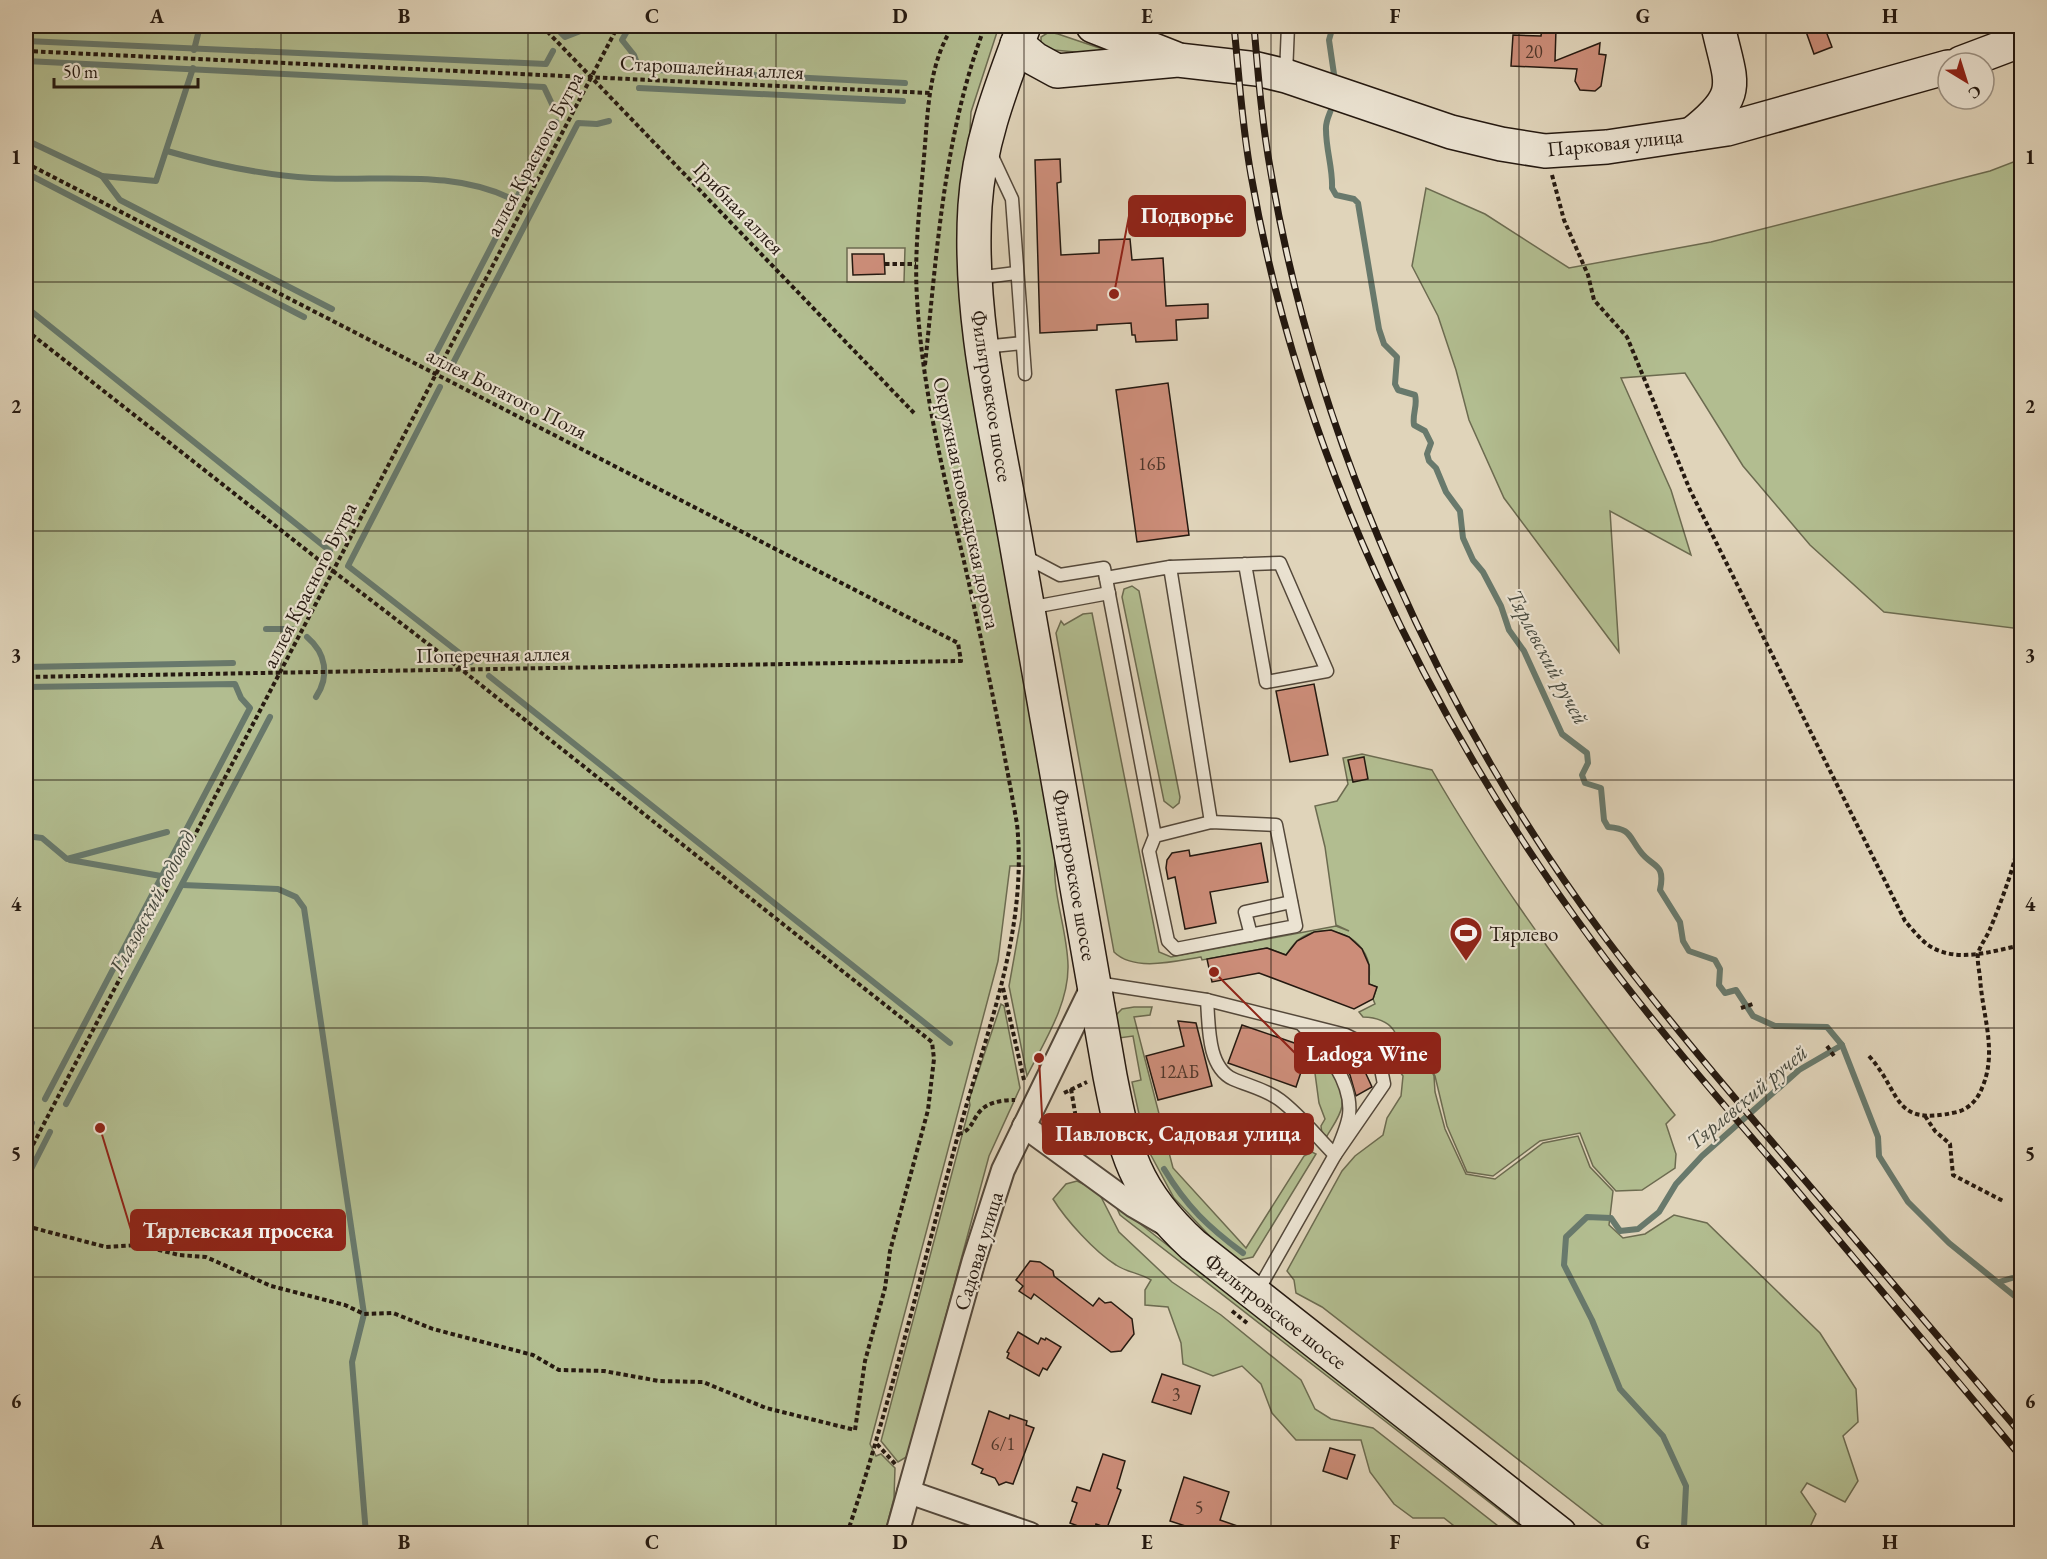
<svg xmlns="http://www.w3.org/2000/svg" width="2047" height="1559" viewBox="0 0 2047 1559" font-family="'EB Garamond',serif">
	<style>
		.green { fill: #b2bd90; stroke: #6c6b50; stroke-width: 1.5; fill-rule: evenodd }
		.lines { fill: none; stroke-linecap: round; stroke-linejoin: round }
		.stream { stroke: #68796c; stroke-width: 6 }
		.building { fill: #cc8d79; stroke: #251910; stroke-width: 1.5 }
		.lane-casing { stroke: #54483a; stroke-width: 15 }
		.street-casing { stroke: #54483a; stroke-width: 26 }
		.secondary-casing { stroke: #251910; stroke-width: 36 }
		.path { stroke: #251910; stroke-width: 4; stroke-dasharray: 4.5 3; stroke-linecap: butt }
		.lane { stroke: #ebe3d2; stroke-width: 12 }
		.street { stroke: #ebe3d2; stroke-width: 22 }
		.secondary { stroke: #ebe3d2; stroke-width: 33 }
		.rail-casing { stroke: #251910; stroke-width: 7 }
		.rail { stroke: #ebe3d2; stroke-width: 4.5; stroke-dasharray: 14; stroke-linecap: butt }
		.grid { fill: none; stroke: #251910; stroke-width: 1.5; stroke-opacity: 0.55 }
		.labels { text-anchor: middle; dominant-baseline: central; stroke-width: 4.5; stroke-linejoin: round; paint-order: stroke }
		.number-label { font-size: 18px; fill: #4f362a }
		.street-label { font-size: 21px; fill: #251910; stroke: #ebe3d2 }
		.poi-label { font-size: 21px; fill: #251910; stroke: #ebe3d2; text-anchor: start }
		.water-label { font-size: 22px; font-style: italic; fill: #47493e; stroke: #ebe3d2 }
		.leader { fill: none; stroke: #8f2418; stroke-width: 2 }
		.callout-dot { fill: #8f2418; stroke: #ebe3d2; stroke-width: 2 }
		.callout { fill: #8f2418; stroke: #8f2418; stroke-width: 2 }
		.callout-label { font-size: 22px; text-anchor: middle; font-weight: bold; fill: #fff }
		.neatline { fill: none; stroke: #251910; stroke-width: 2 }
		.grid-label { font-size: 20px; text-anchor: middle; font-weight: bold; fill: #251910 }
	</style>
	<rect width="100%" height="100%" fill="#e0d4ba"/>
	<filter id="stains"><feTurbulence type="fractalNoise" baseFrequency=".00333" numOctaves="4"/><feColorMatrix values="0 0 0 0 .2 0 0 0 0 .09 0 0 0 0 .02 0 0 0 .5 -.17"/></filter>
	<radialGradient id="worn" r=".72"><stop offset=".6" stop-color="#630" stop-opacity="0"/><stop offset="1" stop-color="#630" stop-opacity=".3"/></radialGradient>
	<g class="green">
		<path d="M 26,26 L 999,26 L 971,112 L 969,147 L 1057,846 C 1048,885 1067,925 1068,965 C 1069,1004 1044,1042 1027,1076 L 1009,986 L 1021,919 L 1024,866 L 1010,866 L 998,961 L 870,1444 L 876,1456 L 881,1454 L 895,1468 L 894,1498 L 885,1533 L 26,1533 ZM 847,248 L 905,248 L 904,282 L 847,282 Z"/>
		<path d="M 1049,32 L 1058,34 L 1126,57 L 1044,49 L 1041,44 L 1041,37 Z"/>
		<path d="M 2021,159 L 2021,629 L 1884,612 L 1810,545 L 1743,466 L 1685,373 L 1621,378 L 1671,490 L 1691,555 L 1610,511 L 1619,652 L 1504,498 L 1469,420 L 1456,370 L 1438,316 L 1412,266 L 1426,188 L 1485,214 L 1569,268 L 1711,242 L 1990,171 Z"/>
		<path d="M 1132,586 L 1139,591 L 1180,797 L 1179,803 L 1173,808 L 1164,801 L 1122,597 L 1124,589 Z"/>
		<path d="M 1092,613 L 1159,952 L 1171,957 L 1336,926 L 1349,931 L 1336,925 L 1325,847 L 1315,806 L 1337,801 L 1348,784 L 1343,758 L 1362,754 L 1432,770 C 1503,893 1588,1004 1675,1115 L 1666,1124 L 1676,1154 L 1675,1168 L 1642,1190 L 1616,1191 L 1593,1166 L 1580,1133 L 1540,1141 L 1493,1176 L 1467,1172 L 1447,1126 L 1435,1076 L 1426,1059 L 1434,1076 L 1435,1092 L 1445,1129 L 1466,1174 L 1495,1179 L 1543,1143 L 1578,1136 L 1590,1167 L 1613,1191 L 1609,1225 L 1623,1238 L 1645,1234 L 1674,1215 L 1707,1223 L 1820,1333 L 1856,1389 L 1858,1422 L 1843,1436 L 1858,1481 L 1845,1502 L 1807,1483 L 1801,1492 L 1816,1514 L 1810,1527 L 1793,1526 L 1793,1533 L 1613,1533 L 1322,1307 L 1296,1293 L 1294,1280 L 1287,1271 L 1342,1171 L 1355,1156 L 1383,1135 L 1387,1118 L 1401,1096 L 1403,1076 L 1392,1061 C 1406,1035 1391,1018 1363,1017 L 1359,1012 L 1375,1004 L 1373,999 L 1377,987 L 1369,984 C 1369,978 1370,971 1369,965 C 1363,933 1322,921 1298,940 C 1293,944 1290,950 1286,955 L 1267,948 L 1202,960 L 1201,957 C 1176,961 1134,972 1114,952 L 1056,633 L 1061,621 L 1064,625 L 1083,614 Z"/>
		<path d="M 1001,1004 L 1004,1006 L 1020,1088 L 989,1156 L 908,1456 L 898,1462 L 881,1441 L 970,1105 L 969,1100 Z"/>
		<path d="M 1134,1007 L 1152,1007 L 1150,1015 L 1134,1017 L 1173,1168 L 1246,1248 L 1304,1156 L 1312,1152 L 1316,1154 L 1253,1257 L 1239,1260 L 1219,1246 L 1174,1198 L 1146,1146 L 1132,1082 L 1141,1080 L 1133,1036 L 1119,1038 L 1116,1015 L 1122,1009 Z"/>
		<path d="M 1314,1051 C 1327,1062 1344,1087 1342,1106 C 1340,1117 1332,1127 1327,1136 L 1322,1134 L 1321,1126 L 1325,1119 L 1319,1103 L 1314,1066 L 1310,1063 Z"/>
		<path d="M 1077,1181 L 1098,1191 L 1119,1232 L 1172,1282 L 1221,1315 L 1301,1380 L 1315,1409 L 1331,1419 L 1373,1428 L 1507,1533 L 1463,1533 L 1444,1518 L 1413,1518 L 1394,1504 L 1370,1472 L 1361,1440 L 1296,1440 L 1272,1413 L 1261,1384 L 1242,1366 L 1213,1376 L 1183,1364 L 1181,1343 L 1168,1307 L 1145,1305 L 1145,1290 L 1151,1280 C 1140,1273 1126,1272 1116,1265 C 1095,1252 1066,1220 1053,1199 L 1066,1184 Z"/>
		<path d="M 1115,1204 L 1534,1533 L 1529,1533 L 1120,1215 Z"/>
	</g>
	<g class="lines">
		<g class="stream">
			<path d="M 554,26 L 565,37 L 583,30 L 606,31 L 608,26"/>
			<path d="M 630,26 L 622,40 L 634,55 L 639,69 L 905,83"/>
			<path d="M 1333,26 L 1329,40 L 1335,81"/>
			<path d="M 26,41 L 546,64 L 553,51"/>
			<path d="M 194,50 L 200,26"/>
			<path d="M 26,61 L 544,87 L 552,104 L 562,114"/>
			<path d="M 639,88 L 903,101"/>
			<path d="M 1333,103 C 1331,113 1325,120 1326,130 C 1326,150 1333,169 1332,188 L 1336,195 L 1354,199 L 1358,203 L 1379,329 L 1384,344 L 1397,357 L 1395,384 L 1398,390 L 1415,395 C 1418,405 1412,414 1414,425 L 1425,431 L 1431,443 L 1427,454 L 1429,461 L 1436,468 L 1446,492 L 1460,511 L 1463,538 L 1473,560 L 1483,572 L 1501,606 L 1509,630 L 1524,651 L 1562,734 L 1587,753 L 1588,763 L 1582,775 L 1585,783 L 1601,788 L 1604,820 L 1608,827 C 1631,829 1628,835 1640,851 C 1652,868 1666,862 1660,890 L 1680,922 L 1683,941 L 1689,951 L 1715,960 L 1720,969 L 1719,985 L 1725,993 L 1736,990 L 1753,1016 L 1775,1026 L 1827,1027 L 1842,1045 L 1878,1137 L 1879,1156 L 1908,1202 L 1949,1243 L 2022,1302"/>
			<path d="M 26,140 L 102,176 L 120,200 L 332,309"/>
			<path d="M 167,151 C 215,165 262,175 312,178 C 380,182 453,168 516,201"/>
			<path d="M 26,173 L 304,317"/>
			<path d="M 102,176 L 156,181 L 193,68"/>
			<path d="M 26,307 L 330,551"/>
			<path d="M 435,355 L 556,122"/>
			<path d="M 449,371 L 578,123 L 597,124 L 609,121"/>
			<path d="M 440,387 L 348,566 L 471,662"/>
			<path d="M 266,629 L 292,629"/>
			<path d="M 307,637 C 326,653 330,676 316,697"/>
			<path d="M 26,667 L 233,663"/>
			<path d="M 489,676 L 950,1043"/>
			<path d="M 26,687 L 235,684 L 241,698 L 250,708 L 45,1099"/>
			<path d="M 26,836 L 42,838 L 67,859 L 167,832"/>
			<path d="M 70,860 L 161,876"/>
			<path d="M 182,885 L 278,889 L 296,897 L 304,908 L 364,1314 L 352,1362 L 366,1534"/>
			<path d="M 66,1104 L 270,717"/>
			<path d="M 26,1136 L 32,1123"/>
			<path d="M 1164,1169 C 1187,1207 1208,1227 1243,1253"/>
			<path d="M 26,1179 L 50,1132"/>
			<path d="M 1999,1282 L 2012,1278"/>
			<path d="M 1680,1534 L 1684,1527 L 1686,1486 L 1663,1436 L 1620,1389 L 1592,1320 L 1564,1265 L 1566,1237 L 1587,1217 L 1611,1218 L 1620,1231 L 1638,1229 L 1659,1212 L 1676,1184 L 1702,1156 L 1799,1070 L 1842,1045"/>
		</g>
	</g>
	<g class="building">
		<path d="M 1804,26 L 1824,26 L 1832,47 L 1814,54 Z"/>
		<path d="M 1542,28 L 1556,29 L 1555,61 L 1600,43 L 1599,54 L 1606,55 L 1601,86 L 1595,91 L 1580,90 L 1575,81 L 1577,69 L 1511,66 L 1513,35 L 1541,36 Z"/>
		<path d="M 1060,159 L 1061,182 L 1057,183 L 1061,255 L 1099,253 L 1099,240 L 1130,239 L 1132,260 L 1163,258 L 1166,306 L 1208,304 L 1208,318 L 1176,320 L 1177,340 L 1136,342 L 1135,335 L 1132,335 L 1131,323 L 1097,325 L 1097,330 L 1040,333 L 1035,160 Z"/>
		<path d="M 852,254 L 884,254 L 885,274 L 853,275 Z"/>
		<path d="M 1168,383 L 1189,535 L 1137,542 L 1116,390 Z"/>
		<path d="M 1314,684 L 1328,755 L 1290,762 L 1276,691 Z"/>
		<path d="M 1364,757 L 1368,779 L 1353,782 L 1348,760 Z"/>
		<path d="M 1261,843 L 1268,882 L 1210,892 L 1216,923 L 1185,929 L 1175,877 L 1168,879 L 1166,868 L 1167,860 L 1172,853 L 1189,850 L 1190,856 Z"/>
		<path d="M 1331,930 L 1349,937 L 1362,949 L 1369,965 L 1369,984 L 1377,987 L 1373,999 L 1354,1009 L 1259,973 L 1212,982 L 1207,959 L 1267,948 L 1286,955 L 1297,941 L 1314,932 Z"/>
		<path d="M 1178,1021 L 1196,1023 L 1212,1086 L 1158,1100 L 1146,1056 L 1184,1046 Z"/>
		<path d="M 1242,1025 L 1309,1048 L 1296,1087 L 1228,1063 Z"/>
		<path d="M 1355,1050 L 1372,1087 L 1356,1096 L 1350,1075 L 1340,1057 Z"/>
		<path d="M 1030,1261 L 1040,1262 L 1053,1271 L 1054,1276 L 1093,1306 L 1099,1298 L 1105,1303 L 1111,1302 L 1132,1319 L 1134,1334 L 1121,1351 L 1111,1352 L 1034,1294 L 1031,1299 L 1019,1291 L 1023,1286 L 1016,1280 Z"/>
		<path d="M 1018,1332 L 1038,1344 L 1041,1338 L 1045,1340 L 1046,1338 L 1061,1347 L 1047,1370 L 1043,1368 L 1039,1376 L 1007,1358 L 1009,1353 L 1007,1352 Z"/>
		<path d="M 1162,1374 L 1200,1386 L 1191,1414 L 1152,1402 Z"/>
		<path d="M 989,1411 L 1009,1419 L 1010,1415 L 1027,1421 L 1026,1425 L 1034,1428 L 1013,1484 L 1006,1482 L 999,1485 L 995,1478 L 981,1473 L 983,1469 L 972,1464 Z"/>
		<path d="M 1330,1448 L 1355,1455 L 1347,1479 L 1323,1471 Z"/>
		<path d="M 1103,1454 L 1125,1461 L 1117,1488 L 1121,1490 L 1107,1528 L 1096,1524 L 1094,1532 L 1070,1523 L 1077,1503 L 1072,1501 L 1077,1487 L 1090,1491 Z"/>
		<path d="M 1184,1477 L 1229,1492 L 1220,1520 L 1252,1531 L 1251,1533 L 1207,1533 L 1170,1521 Z"/>
	</g>
	<g class="lines">
		<g class="lane-casing">
			<g id="lane">
				<path d="M 1286,74 L 1288,26"/>
				<path d="M 990,152 L 1012,199 L 1025,374"/>
				<path d="M 976,278 L 1016,273"/>
				<path d="M 983,347 L 1022,343"/>
				<path d="M 1022,555 L 1060,575 L 1104,568 L 1155,836 L 1211,822 L 1276,825 L 1296,926 L 1176,949 L 1168,941 L 1149,851 L 1155,836"/>
				<path d="M 1170,567 L 1280,563 L 1327,671 L 1266,682 L 1245,564"/>
				<path d="M 1106,578 L 1170,567 L 1211,822"/>
				<path d="M 1028,608 L 1109,593"/>
				<path d="M 1251,935 L 1245,912 L 1291,902"/>
				<path d="M 1097,983 L 1207,1000 L 1346,1035 L 1368,1046 L 1381,1069 L 1384,1084 L 1335,1155 L 1256,1294"/>
				<path d="M 1207,1000 C 1209,1025 1207,1067 1233,1079 C 1249,1086 1265,1089 1280,1100 C 1300,1115 1317,1137 1335,1155 C 1340,1143 1347,1128 1349,1115 C 1353,1083 1325,1047 1303,1026"/>
			</g>
		</g>
		<g class="street-casing">
			<g id="street">
				<path d="M 1024,1126 L 1134,1206 L 1165,1224"/>
				<path d="M 909,1492 L 1030,1534"/>
				<path d="M 897,1534 L 974,1260 L 1003,1170 L 1094,983"/>
			</g>
		</g>
		<g class="secondary-casing">
			<g id="secondary">
				<path d="M 1024,26 C 1002,85 979,142 975,206 C 968,317 996,428 1015,536 C 1046,717 1079,896 1110,1076 C 1125,1152 1134,1191 1193,1245 L 1560,1534"/>
				<path d="M 1093,26 L 1174,58"/>
				<path d="M 1017,44 L 1035,59 L 1057,71 L 1178,60 L 1257,69 L 1286,76 L 1451,132 L 1501,144 L 1545,151 L 1607,147 L 1727,129 L 1948,67"/>
				<path d="M 1961,63 L 2022,40"/>
				<path d="M 1692,134 C 1744,93 1731,85 1718,26"/>
			</g>
		</g>
		<g class="path">
			<path d="M 542,26 L 914,413"/>
			<path d="M 26,51 L 930,93"/>
			<path d="M 26,163 L 958,643 L 961,661 L 26,677"/>
			<path d="M 1552,175 L 1564,220 L 1588,275 L 1594,300 L 1627,337 L 1690,490 L 1905,921 C 1912,929 1920,939 1928,945 C 1956,964 1992,951 2022,945"/>
			<path d="M 885,264 L 916,264"/>
			<path d="M 26,330 L 333,571 L 462,670 L 932,1042 L 934,1059 L 928,1110 L 890,1251 L 885,1288 L 865,1361 L 855,1430 L 766,1408 L 703,1382 L 659,1381 L 604,1371 L 559,1370 L 533,1355 L 433,1329 L 393,1313 L 364,1314 L 345,1305 L 271,1286 L 206,1257 L 179,1255 L 139,1245 L 106,1247 L 26,1226"/>
			<path d="M 925,365 C 937,251 944,133 985,26"/>
			<path d="M 1003,988 L 1024,1080"/>
			<path d="M 1741,1008 L 1753,1004"/>
			<path d="M 1827,1046 L 1834,1056"/>
			<path d="M 1869,1056 C 1903,1094 1891,1127 1957,1112 C 1969,1109 1978,1099 1982,1088 C 1998,1051 1982,1015 1980,977 C 1979,970 1977,960 1978,954 C 1980,945 1987,937 1990,929 C 1998,910 2017,861 2018,842 C 2021,814 2012,784 2022,757"/>
			<path d="M 1071,1089 L 1080,1142"/>
			<path d="M 1064,1093 L 1087,1082"/>
			<path d="M 1925,1116 L 1935,1131 L 1950,1144 L 1953,1175 L 2003,1201"/>
			<path d="M 958,1134 C 981,1130 966,1100 1015,1100"/>
			<path d="M 26,1158 L 618,26"/>
			<path d="M 1232,1311 L 1247,1323"/>
			<path d="M 877,1444 L 897,1466"/>
			<path d="M 847,1534 C 891,1402 922,1268 958,1135 C 986,1032 1028,932 1017,824 C 1002,739 985,655 966,570 C 945,480 922,390 917,298 C 914,251 920,204 924,157 C 928,112 928,65 953,26"/>
		</g>
		<use href="#lane" class="lane"/>
		<use href="#street" class="street"/>
		<use href="#secondary" class="secondary"/>
		<g class="rail-casing">
			<g id="rail">
				<path d="M 1234,26 C 1239,75 1242,126 1251,175 C 1299,452 1427,717 1593,942 C 1651,1021 1715,1095 1779,1169 C 1860,1265 1941,1361 2022,1458"/>
				<path d="M 1254,26 C 1258,74 1262,124 1271,173 C 1316,440 1442,719 1604,936 C 1665,1017 1731,1094 1797,1171 C 1872,1259 1947,1347 2022,1435"/>
			</g>
		</g>
		<use href="#rail" class="rail"/>
	</g>
	<path class="grid" d="M 281,26 L 281,1534M 528,26 L 528,1534M 776,26 L 776,1534M 1024,26 L 1024,1534M 1271,26 L 1271,1534M 1519,26 L 1519,1534M 1766,26 L 1766,1534M 26,282 L 2022,282M 26,531 L 2022,531M 26,780 L 2022,780M 26,1028 L 2022,1028M 26,1277 L 2022,1277"/>
	<defs>
		<g id="stadium-pin" transform="scale(1.725)"><path d="M0 17L-7.5 6A9.5 9.5 0 1 1 7.5 6Z" fill="#8f2418" stroke="#ebe3d2"/><path d="M0-5a6.5 5 0 1 0 0 10a6.5 5 0 1 0 0-10ZM-3.5-1.8h7v3.6h-7Z" fill="#fff"/></g>
	</defs>
	<g fill-rule="evenodd">
		<use href="#stadium-pin" x="1466" y="933"/>
	</g>
	<g class="labels">
		<g class="number-label">
			<text x="1534" y="51">20</text>
			<text x="1152" y="463">16Б</text>
			<text x="1179" y="1071">12АБ</text>
			<text x="1176" y="1394">3</text>
			<text x="1003" y="1443">6/1</text>
			<text x="1199" y="1507">5</text>
		</g>
		<g class="street-label">
			<text transform="translate(712 67) rotate(3)">Старошалейная аллея</text>
			<text transform="translate(1615 142) rotate(-6)">Парковая улица</text>
			<text transform="translate(534 154) rotate(-62)">аллея Красного Бугра</text>
			<text transform="translate(739 208) rotate(46)">Грибная аллея</text>
			<text transform="translate(507 393) rotate(27)">аллея Богатого Поля</text>
			<text transform="translate(992 396) rotate(81)">Фильтровское шоссе</text>
			<text transform="translate(967 503) rotate(78)">Окружная новосадская дорога</text>
			<text transform="translate(309 585) rotate(-63)">аллея Красного Бугра</text>
			<text transform="translate(493 654) rotate(-1)">Поперечная аллея</text>
			<text transform="translate(1075 875) rotate(80)">Фильтровское шоссе</text>
			<text transform="translate(978 1251) rotate(-73)">Садовая улица</text>
			<text transform="translate(1276 1311) rotate(38)">Фильтровское шоссе</text>
		</g>
		<g class="poi-label">
			<text x="1489" y="933">Тярлево</text>
		</g>
		<g class="water-label">
			<text transform="translate(1548 657) rotate(62)">Тярлевский ручей</text>
			<text transform="translate(152 902) rotate(-62)">Глазовский водовод</text>
			<text transform="translate(1747 1097) rotate(-40)">Тярлевский ручей</text>
		</g>
	</g>
	<path class="leader" d="M1114 294L1129 216M1214 972L1295 1053M1039 1058L1043 1134M100 1128L131 1230"/>
	<g class="callout-dot">
		<circle cx="1114" cy="294" r="6"/>
		<circle cx="1214" cy="972" r="6"/>
		<circle cx="1039" cy="1058" r="6"/>
		<circle cx="100" cy="1128" r="6"/>
	</g>
	<g class="callout">
		<rect x="1129" y="196" width="116" height="40" rx="6"/>
		<rect x="1295" y="1033" width="145" height="40" rx="6"/>
		<rect x="1043" y="1114" width="270" height="40" rx="6"/>
		<rect x="131" y="1210" width="214" height="40" rx="6"/>
	</g>
	<g class="callout-label">
		<text x="1187" y="223">Подворье</text>
		<text x="1367" y="1061">Ladoga Wine</text>
		<text x="1178" y="1141">Павловск, Садовая улица</text>
		<text x="238" y="1238">Тярлевская просека</text>
	</g>
	<rect width="2047" height="1559" fill="none" stroke="#e0d4ba" stroke-width="66"/>
	<g transform="translate(1966 81) rotate(142)"><circle r="28" fill="#ebe3d2" stroke="#9c9284" stroke-width="1.5"/>
	<path d="M0-4.5L10 22L0 15L-10 22Z" fill="#8f2418"/>
	<text y="-9" font-size="16" font-weight="bold" text-anchor="middle" fill="#251910">С</text>
	</g>
	<path d="M54 78v9h144v-9" fill="none" stroke="#251910" stroke-width="3"/>
	<text x="63" y="78" font-size="18" fill="#251910" stroke="#ebe3d2" stroke-width="4.5" paint-order="stroke">50 m</text>
	<rect x="33" y="33" width="1981" height="1493" class="neatline"/>
	<g class="grid-label">
		<text x="157" y="23">A</text>
		<text x="404" y="23">B</text>
		<text x="652" y="23">C</text>
		<text x="900" y="23">D</text>
		<text x="1147" y="23">E</text>
		<text x="1395" y="23">F</text>
		<text x="1643" y="23">G</text>
		<text x="1890" y="23">H</text>
		<text x="16" y="164">1</text>
		<text x="2030" y="164">1</text>
		<text x="16" y="413">2</text>
		<text x="2030" y="413">2</text>
		<text x="16" y="662">3</text>
		<text x="2030" y="662">3</text>
		<text x="16" y="911">4</text>
		<text x="2030" y="911">4</text>
		<text x="16" y="1160">5</text>
		<text x="2030" y="1160">5</text>
		<text x="16" y="1408">6</text>
		<text x="2030" y="1408">6</text>
		<text x="157" y="1549">A</text>
		<text x="404" y="1549">B</text>
		<text x="652" y="1549">C</text>
		<text x="900" y="1549">D</text>
		<text x="1147" y="1549">E</text>
		<text x="1395" y="1549">F</text>
		<text x="1643" y="1549">G</text>
		<text x="1890" y="1549">H</text>
	</g>
	<rect width="100%" height="100%" filter="url(#stains)"/>
	<rect width="100%" height="100%" fill="url(#worn)"/>
</svg>
